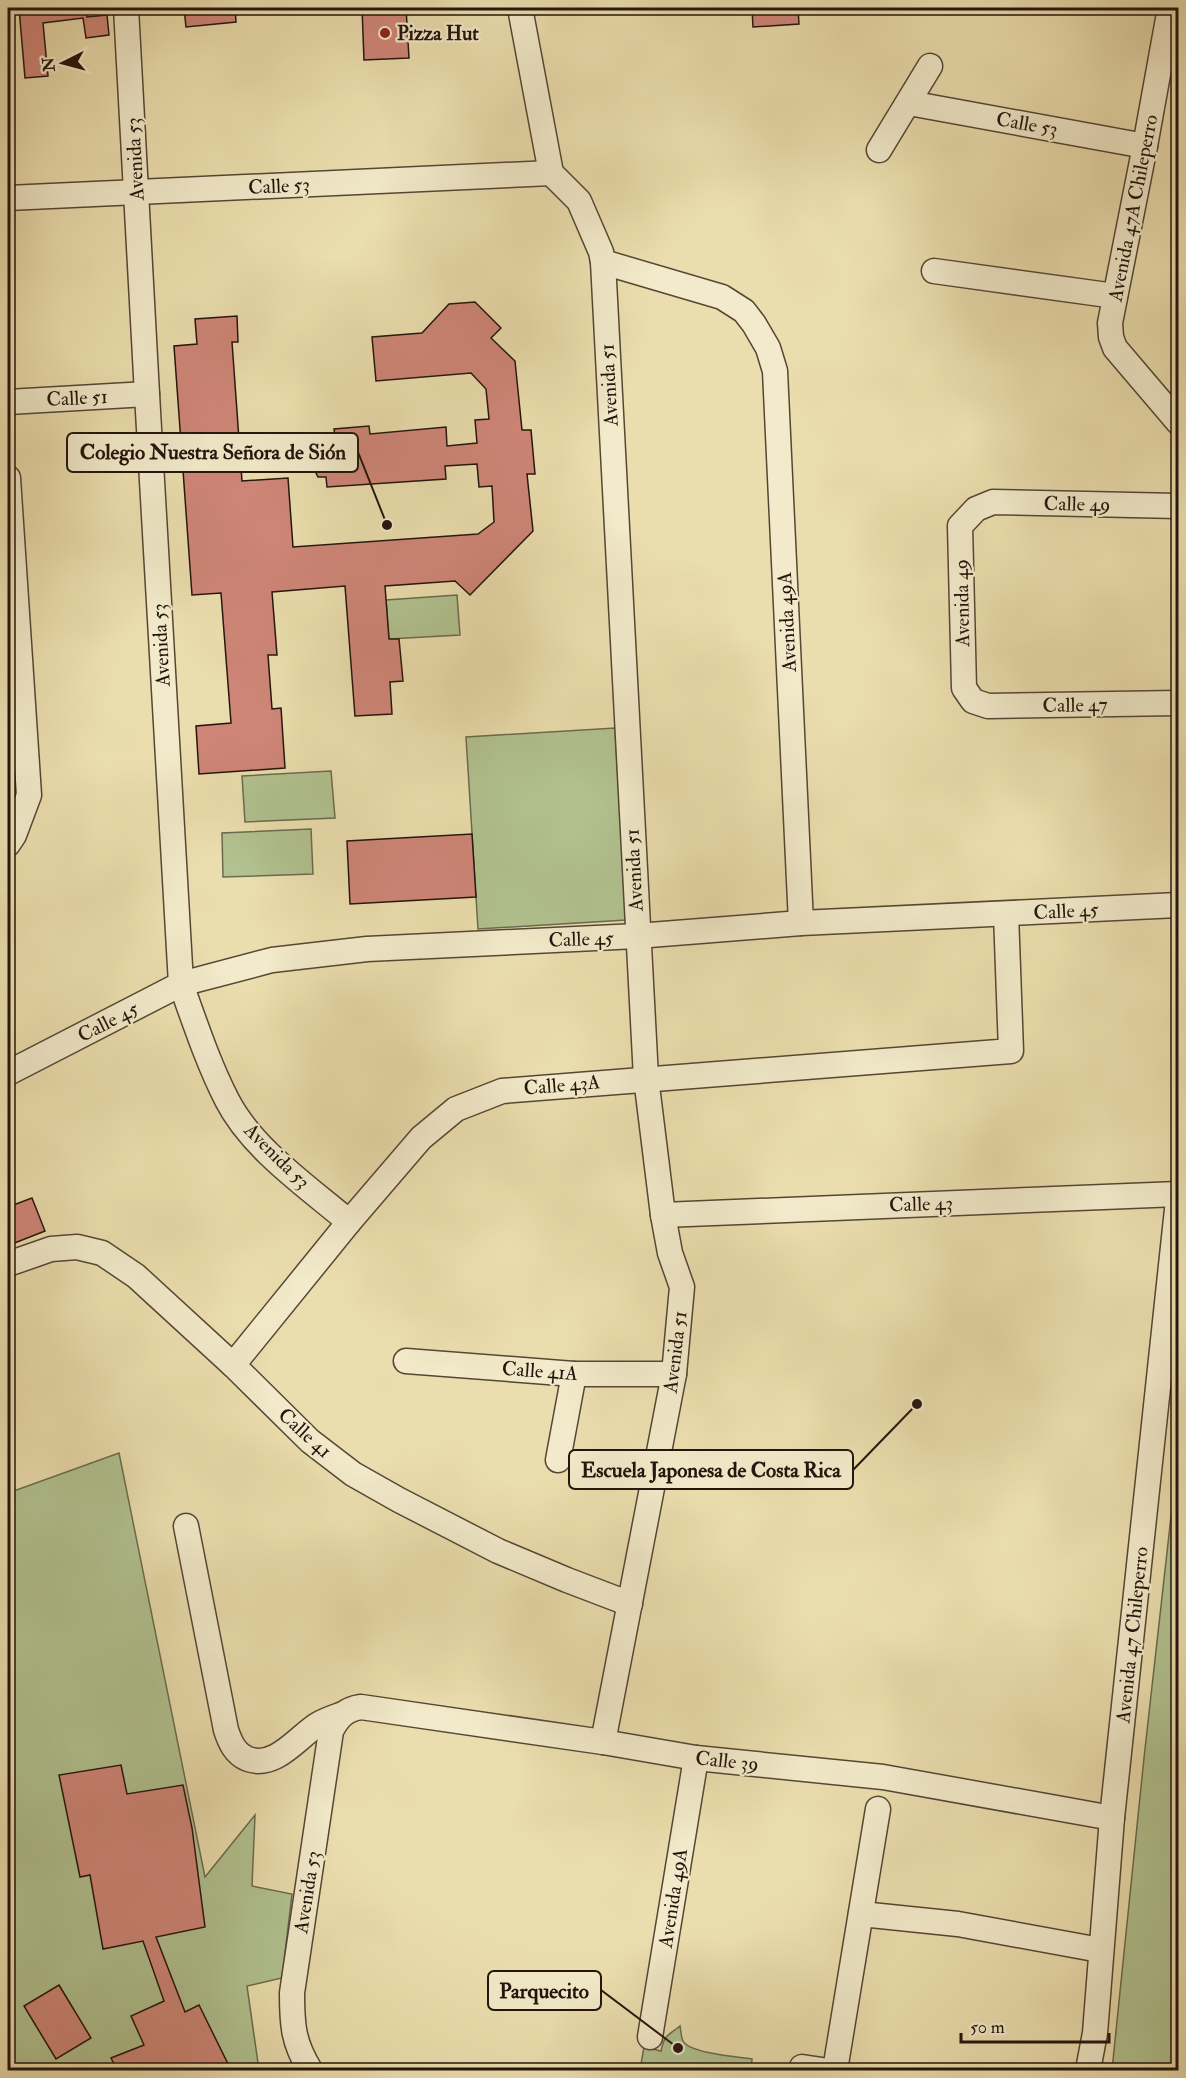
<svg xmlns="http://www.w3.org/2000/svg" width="1186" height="2078" viewBox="0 0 1186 2078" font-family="'IM FELL Double Pica',serif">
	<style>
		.green { fill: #b1c290; stroke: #6a6b4e; stroke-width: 1.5 }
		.building { fill: #cf8678; stroke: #24140d; stroke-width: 1.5 }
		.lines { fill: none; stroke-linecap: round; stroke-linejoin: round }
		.minor-casing { stroke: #564635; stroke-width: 27 }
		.minor { stroke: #f2eaca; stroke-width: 24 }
		.poi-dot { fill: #8f2418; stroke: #f2eaca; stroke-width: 2 }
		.labels { text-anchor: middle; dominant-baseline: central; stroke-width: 4.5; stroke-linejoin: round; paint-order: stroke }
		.poi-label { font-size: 20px; font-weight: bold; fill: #24140d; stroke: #f2eaca; text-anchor: start }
		.street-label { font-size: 20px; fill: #24140d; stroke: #f2eaca }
		.leader { fill: none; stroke: #24140d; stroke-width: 2 }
		.callout-dot { fill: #24140d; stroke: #f2eaca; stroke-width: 2 }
		.callout { fill: #f2eaca; stroke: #24140d; stroke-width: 2 }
		.callout-label { font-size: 21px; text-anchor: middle; font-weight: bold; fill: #24140d }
	</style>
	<rect width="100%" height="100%" fill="#ebdeae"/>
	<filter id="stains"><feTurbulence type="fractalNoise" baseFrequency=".00333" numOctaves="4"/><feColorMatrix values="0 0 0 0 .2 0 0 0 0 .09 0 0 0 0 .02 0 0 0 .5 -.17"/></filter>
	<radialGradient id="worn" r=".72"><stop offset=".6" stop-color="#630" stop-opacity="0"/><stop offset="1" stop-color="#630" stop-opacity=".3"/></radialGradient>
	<g class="green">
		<path d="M 457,595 L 460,635 L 389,639 L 386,600 Z"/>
		<path d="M 615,728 L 626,920 L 478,929 L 466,737 Z"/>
		<path d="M 331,771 L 335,818 L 245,822 L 242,776 Z"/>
		<path d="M 311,829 L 313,874 L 223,877 L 222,833 Z"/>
		<path d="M 119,1453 L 205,1877 L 255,1815 L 252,1886 L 292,1894 L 282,1978 L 247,1986 L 259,2070 L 8,2070 L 8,1493 Z"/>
		<path d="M 1178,1454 L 1178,2070 L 1112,2070 L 1144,1758 Z"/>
		<path d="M 680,2026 C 681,2031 681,2037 683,2041 C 689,2053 738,2057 752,2059 L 751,2070 L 642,2070 L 641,2064 L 644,2047 L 661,2051 C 665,2033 668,2036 680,2026 Z"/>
	</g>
	<g class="building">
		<path d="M 19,8 L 86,8 L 87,17 L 107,15 L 109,35 L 86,38 L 83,18 L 43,23 L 48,76 L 25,78 Z"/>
		<path d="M 184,8 L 235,8 L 236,22 L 186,27 Z"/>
		<path d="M 362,8 L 406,8 L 409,58 L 364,60 Z"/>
		<path d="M 752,8 L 798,8 L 799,24 L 753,27 Z"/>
		<path d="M 475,302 L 501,328 L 491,338 L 515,361 L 522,430 L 531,430 L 535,474 L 527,474 L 533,531 L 470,595 L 455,581 L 385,586 L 389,639 L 399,639 L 403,681 L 390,682 L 392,714 L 355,716 L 345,586 L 272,592 L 277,655 L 268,655 L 272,709 L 281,708 L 285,768 L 199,774 L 196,726 L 231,723 L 221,593 L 192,595 L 174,346 L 197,344 L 195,319 L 237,316 L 238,342 L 232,342 L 242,481 L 288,478 L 293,547 L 478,534 L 494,522 L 492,486 L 479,487 L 477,464 L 445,466 L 446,479 L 327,487 L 326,477 L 318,477 L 314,469 L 313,457 L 316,447 L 326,445 L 325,437 L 335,436 L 334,429 L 369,426 L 370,434 L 446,427 L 447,446 L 477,443 L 475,420 L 489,419 L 486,389 L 471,373 L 376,381 L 372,337 L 422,333 L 449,304 Z"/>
		<path d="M 472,834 L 476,897 L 350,904 L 347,841 Z"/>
		<path d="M 32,1198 L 45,1231 L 12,1244 L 8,1232 L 8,1207 Z"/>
		<path d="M 121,1765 L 127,1794 L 183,1785 L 192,1828 L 205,1927 L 156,1937 L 185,2012 L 199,2005 L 231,2070 L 117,2070 L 111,2058 L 144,2045 L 131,2016 L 164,2001 L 143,1941 L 103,1949 L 90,1875 L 80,1877 L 59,1775 Z"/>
		<path d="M 59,1985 L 91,2038 L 56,2059 L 24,2006 Z"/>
	</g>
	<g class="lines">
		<g class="minor-casing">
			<g id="minor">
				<path d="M 126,8 L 147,394 L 181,984 C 195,1023 208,1063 227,1100 C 252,1149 308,1187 349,1222"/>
				<path d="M 520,8 L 551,173 L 579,201 L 601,252 L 603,262 L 646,1078 L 663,1215 L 670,1253 L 682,1287 L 674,1374 L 603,1742"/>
				<path d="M 1170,8 L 1145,146 L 1110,323 L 1111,337 L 1115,348 L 1178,422"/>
				<path d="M 909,103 L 1145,146"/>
				<path d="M 879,150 L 930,66"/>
				<path d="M 8,198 L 551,173"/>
				<path d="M 603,262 L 722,297 L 744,311 L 754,324 L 768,348 L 775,371 L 801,923"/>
				<path d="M 934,271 L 1115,296"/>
				<path d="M 8,402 L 147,394"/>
				<path d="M 8,478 L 29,795 L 14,835 L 8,844"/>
				<path d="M 1178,506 L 993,502 L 976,509 L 960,526 L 964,688 L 973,701 L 988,706 L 1178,703"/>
				<path d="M 8,1073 L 181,984 L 272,960 L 367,949 L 637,936 L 801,923 L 1178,905"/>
				<path d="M 663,1215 L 1178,1194"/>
				<path d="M 8,1264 L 51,1249 L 77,1247 L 102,1253 L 136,1276 L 233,1365 L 310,1441 L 353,1474 L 399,1500 L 498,1551 L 567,1580 L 630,1604"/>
				<path d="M 406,1361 L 574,1374 L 674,1374"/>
				<path d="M 233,1365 L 349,1222 L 421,1138 L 456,1109 L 502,1091 L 1011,1051 L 1006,914"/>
				<path d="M 558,1460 L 574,1374"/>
				<path d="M 186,1526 L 226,1730 C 230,1742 235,1754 248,1759 C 275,1769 297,1738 317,1725 C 325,1720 335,1717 343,1714"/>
				<path d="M 861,1914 L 958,1924 L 1100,1950"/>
				<path d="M 650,2037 L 696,1758"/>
				<path d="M 802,2067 L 822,2070"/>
				<path d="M 310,2070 C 293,2042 292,2025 292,1993 L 331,1731 C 338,1717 346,1709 361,1707 L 603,1742 L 696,1758 L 883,1777 L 1112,1818"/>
				<path d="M 835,2070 L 878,1809"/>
				<path d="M 1088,2070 L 1095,2033 L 1112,1818 L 1178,1200"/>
			</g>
		</g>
		<use href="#minor" class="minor"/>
	</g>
	<circle class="poi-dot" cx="385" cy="33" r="6"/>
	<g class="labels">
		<g class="poi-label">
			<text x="397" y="33">Pizza Hut</text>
		</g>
		<g class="street-label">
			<text transform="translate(1027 124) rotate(10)">Calle 53</text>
			<text transform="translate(135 159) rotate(-93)">Avenida 53</text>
			<text transform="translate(279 186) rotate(-3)">Calle 53</text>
			<text transform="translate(1133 208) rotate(-79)">Avenida 47A Chileperro</text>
			<text transform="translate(609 385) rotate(-93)">Avenida 51</text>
			<text transform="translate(77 398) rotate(-3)">Calle 51</text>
			<text transform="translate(1077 504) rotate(1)">Calle 49</text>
			<text transform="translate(962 603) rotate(-91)">Avenida 49</text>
			<text transform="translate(787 622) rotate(-93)">Avenida 49A</text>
			<text transform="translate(161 645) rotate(-93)">Avenida 53</text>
			<text transform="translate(1075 705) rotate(-1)">Calle 47</text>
			<text transform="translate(634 870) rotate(-93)">Avenida 51</text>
			<text transform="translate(1066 911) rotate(-3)">Calle 45</text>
			<text transform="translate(581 939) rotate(-2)">Calle 45</text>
			<text transform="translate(108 1022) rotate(-27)">Calle 45</text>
			<text transform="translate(562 1085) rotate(-5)">Calle 43A</text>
			<text transform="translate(277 1156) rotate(45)">Avenida 53</text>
			<text transform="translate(921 1204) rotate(-2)">Calle 43</text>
			<text transform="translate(675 1352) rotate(-83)">Avenida 51</text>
			<text transform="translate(540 1371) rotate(4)">Calle 41A</text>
			<text transform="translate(305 1433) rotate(42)">Calle 41</text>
			<text transform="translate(1132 1635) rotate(-84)">Avenida 47 Chileperro</text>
			<text transform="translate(727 1761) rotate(6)">Calle 39</text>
			<text transform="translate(307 1892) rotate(-81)">Avenida 53</text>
			<text transform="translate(673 1898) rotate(-81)">Avenida 49A</text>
		</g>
	</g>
	<path class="leader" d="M387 525L358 452M917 1404L853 1470M678 2048L601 1990"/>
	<g class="callout-dot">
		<circle cx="387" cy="525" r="6"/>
		<circle cx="917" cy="1404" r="6"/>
		<circle cx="678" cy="2048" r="6"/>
	</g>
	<g class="callout">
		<rect x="67" y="433" width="291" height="39" rx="6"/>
		<rect x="569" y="1450" width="284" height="39" rx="6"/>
		<rect x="488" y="1971" width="113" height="39" rx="6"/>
	</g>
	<g class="callout-label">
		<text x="213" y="459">Colegio Nuestra Señora de Sión</text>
		<text x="711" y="1477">Escuela Japonesa de Costa Rica</text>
		<text x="544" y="1998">Parquecito</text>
	</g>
	<rect width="1186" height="2078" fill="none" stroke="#ebdeae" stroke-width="30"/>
	<rect x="9" y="9" width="1168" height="2060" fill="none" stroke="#24140d" stroke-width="3"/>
	<rect x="15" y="15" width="1156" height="2048" fill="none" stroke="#24140d" stroke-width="1.5"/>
	<g transform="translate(63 63) rotate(264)" stroke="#f2eaca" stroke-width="4.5" paint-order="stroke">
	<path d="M0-4.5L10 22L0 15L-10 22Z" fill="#24140d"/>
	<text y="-9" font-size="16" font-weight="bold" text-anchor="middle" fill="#24140d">N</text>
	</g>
	<path d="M961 2033v9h148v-9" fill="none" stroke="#24140d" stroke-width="3"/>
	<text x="970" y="2033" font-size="18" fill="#24140d" stroke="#f2eaca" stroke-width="4.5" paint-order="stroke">50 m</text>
	<rect width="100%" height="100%" filter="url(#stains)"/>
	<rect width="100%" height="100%" fill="url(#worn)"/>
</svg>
